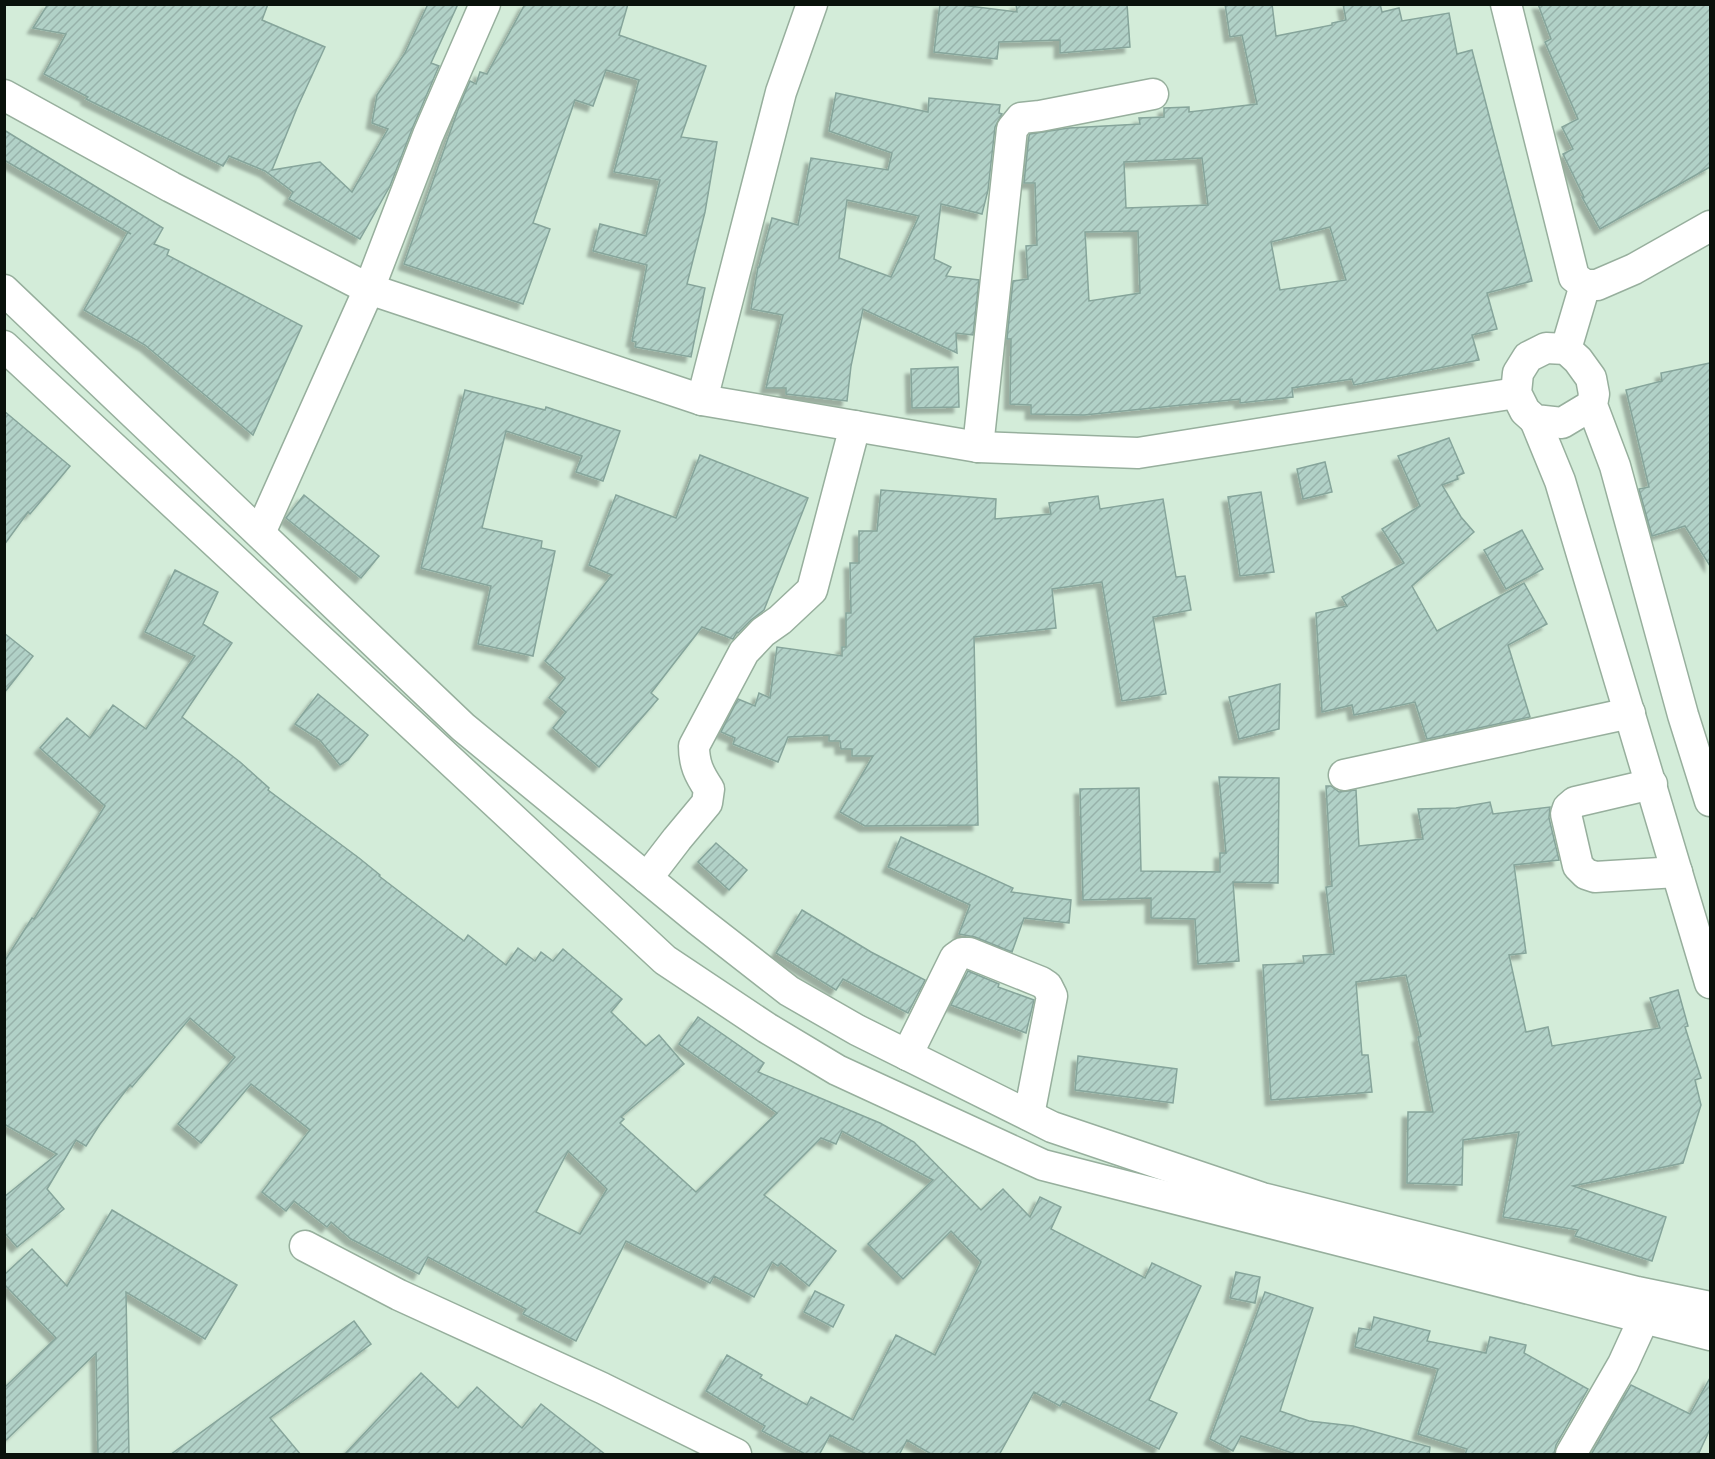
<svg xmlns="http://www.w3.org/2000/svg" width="1715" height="1459" viewBox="0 0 1715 1459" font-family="Karla,sans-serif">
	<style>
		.building { fill: url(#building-hatch); stroke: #86a59b; stroke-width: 1.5; fill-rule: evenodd; filter: url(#shadow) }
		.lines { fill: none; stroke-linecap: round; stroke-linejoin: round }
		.minor-casing { stroke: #97af9d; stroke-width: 33 }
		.minor { stroke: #fff; stroke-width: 30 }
	</style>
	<defs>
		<pattern id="building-hatch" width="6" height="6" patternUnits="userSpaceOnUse" patternTransform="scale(1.5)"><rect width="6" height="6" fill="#b1d1c7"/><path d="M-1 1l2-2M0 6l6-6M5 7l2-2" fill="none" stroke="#97b2aa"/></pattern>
		<filter id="shadow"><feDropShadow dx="-5.5" dy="5.5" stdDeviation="1.5" flood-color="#0004"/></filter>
	</defs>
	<rect width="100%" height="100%" fill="#d3ecd9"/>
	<g class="building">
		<path d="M 48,4 L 268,4 L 262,20 L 325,47 L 297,108 L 272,170 L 320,162 L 352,192 L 388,129 L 372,123 L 377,95 L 405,53 L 428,4 L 458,4 L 431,63 L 439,66 L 412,129 L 390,186 L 360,239 L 289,199 L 293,192 L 265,171 L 229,156 L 223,166 L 86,99 L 88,97 L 44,74 L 66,34 L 33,28 Z"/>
		<path d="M 525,4 L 628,4 L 619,35 L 706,66 L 681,137 L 717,142 L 705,212 L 687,284 L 705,288 L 691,357 L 635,347 L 636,342 L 632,341 L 647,265 L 593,251 L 600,224 L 646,236 L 660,180 L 614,172 L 639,80 L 606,70 L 593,106 L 575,100 L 533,223 L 550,229 L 523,304 L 404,264 L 459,107 L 470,81 L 476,84 L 480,72 L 487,74 Z"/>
		<path d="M 940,4 L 953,4 L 1017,12 L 1016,4 L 1127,4 L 1130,47 L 1060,53 L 1060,40 L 999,42 L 997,59 L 934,52 Z"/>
		<path d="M 1225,4 L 1272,4 L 1276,36 L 1332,25 L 1332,23 L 1346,20 L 1343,4 L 1380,4 L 1382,12 L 1399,8 L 1402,21 L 1449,13 L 1457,54 L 1472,50 L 1532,281 L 1487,293 L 1497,329 L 1472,335 L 1479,360 L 1354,385 L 1352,379 L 1292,388 L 1293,397 L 1240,403 L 1240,399 L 1084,415 L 1031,414 L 1031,405 L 1010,404 L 1011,339 L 1007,339 L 1013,281 L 1028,279 L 1026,246 L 1037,245 L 1035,183 L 1024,183 L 1029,136 L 1030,134 L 1069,128 L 1140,124 L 1139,118 L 1164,117 L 1164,108 L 1189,107 L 1189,112 L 1257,104 L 1242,35 L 1230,37 ZM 1202,158 L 1208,205 L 1126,208 L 1124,162 ZM 1330,227 L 1346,280 L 1280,290 L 1271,242 ZM 1138,231 L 1140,293 L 1089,301 L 1085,232 Z"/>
		<path d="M 1538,4 L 1710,4 L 1710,167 L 1600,229 L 1582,197 L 1584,197 L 1563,154 L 1573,149 L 1562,127 L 1578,119 L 1545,42 L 1551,39 Z"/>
		<path d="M 836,93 L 928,112 L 929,98 L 1000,105 L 999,113 L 1002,114 L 995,127 L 988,190 L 982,214 L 941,204 L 934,259 L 951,267 L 946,276 L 979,280 L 973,335 L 956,333 L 957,353 L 863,309 L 851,366 L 847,401 L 786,394 L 786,388 L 766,388 L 783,315 L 751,309 L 758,267 L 759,267 L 772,218 L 798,225 L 811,158 L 888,170 L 892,153 L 829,131 ZM 847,200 L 919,216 L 891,277 L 839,258 Z"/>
		<path d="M 4,130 L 163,228 L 154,244 L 169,250 L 167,255 L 302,326 L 253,435 L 145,345 L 84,310 L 128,232 L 131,234 L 4,160 Z"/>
		<path d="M 1710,363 L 1710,566 L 1685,526 L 1652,536 L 1639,489 L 1649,487 L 1626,390 L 1662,381 L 1661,373 Z"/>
		<path d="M 958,367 L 959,407 L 912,408 L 911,369 Z"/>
		<path d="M 465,390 L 545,410 L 546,407 L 620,431 L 603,481 L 576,472 L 582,456 L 506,431 L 482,528 L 542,541 L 541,548 L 555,551 L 533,656 L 478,644 L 491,586 L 421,568 Z"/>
		<path d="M 4,411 L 70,466 L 30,514 L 28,512 L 4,545 Z"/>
		<path d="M 1449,438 L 1464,473 L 1457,476 L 1458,479 L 1442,485 L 1461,517 L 1474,532 L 1412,586 L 1437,631 L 1524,583 L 1547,624 L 1508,645 L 1530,717 L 1427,739 L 1415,702 L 1354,715 L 1352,705 L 1322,712 L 1316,613 L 1347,606 L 1342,597 L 1404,563 L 1382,529 L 1420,506 L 1398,456 Z"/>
		<path d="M 700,455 L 808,498 L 764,610 L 751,620 L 738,633 L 737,632 L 733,639 L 702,627 L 651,693 L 658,699 L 599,767 L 553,728 L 566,712 L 549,698 L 565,678 L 545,661 L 612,575 L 589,565 L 616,495 L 676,518 Z"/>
		<path d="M 1325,462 L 1332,492 L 1303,499 L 1297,469 Z"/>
		<path d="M 881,490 L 996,499 L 995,519 L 1051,514 L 1049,503 L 1098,496 L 1100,509 L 1163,499 L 1176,577 L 1185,576 L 1191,610 L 1153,617 L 1166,694 L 1122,701 L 1102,582 L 1052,589 L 1056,628 L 974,637 L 978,825 L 865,826 L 840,812 L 873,756 L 852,756 L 852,749 L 841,749 L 840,741 L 829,741 L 829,735 L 788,737 L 778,762 L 733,744 L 735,738 L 721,732 L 738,699 L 755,706 L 759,693 L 770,698 L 777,647 L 842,656 L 842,647 L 846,647 L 846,613 L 851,613 L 850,563 L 859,563 L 859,531 L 877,531 Z"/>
		<path d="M 1261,492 L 1274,572 L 1240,576 L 1228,497 Z"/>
		<path d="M 304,495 L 379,556 L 361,578 L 286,518 Z"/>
		<path d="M 1522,530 L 1543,569 L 1506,589 L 1484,550 Z"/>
		<path d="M 175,570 L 218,592 L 203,624 L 232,643 L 182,717 L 240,762 L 269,788 L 268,790 L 359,858 L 380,875 L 379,876 L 464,941 L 468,935 L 506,965 L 518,948 L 535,961 L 541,952 L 553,961 L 563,949 L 622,999 L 611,1012 L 646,1046 L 659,1035 L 684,1064 L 621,1117 L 624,1119 L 620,1123 L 696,1192 L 777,1113 L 679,1044 L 698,1017 L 764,1063 L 758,1072 L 880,1123 L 914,1142 L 981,1210 L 1003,1189 L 1030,1217 L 1040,1197 L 1061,1207 L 1051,1229 L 1145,1278 L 1152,1263 L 1201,1286 L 1149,1400 L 1177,1413 L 1159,1449 L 1063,1401 L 1060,1406 L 1034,1392 L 999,1455 L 933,1455 L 907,1440 L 899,1455 L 868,1455 L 830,1435 L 819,1455 L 807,1455 L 762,1431 L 765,1426 L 706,1391 L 727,1355 L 762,1375 L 760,1378 L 807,1405 L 811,1397 L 853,1420 L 896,1335 L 935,1355 L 981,1262 L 951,1231 L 903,1279 L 868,1244 L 933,1180 L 842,1131 L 836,1144 L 821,1138 L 764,1195 L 836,1251 L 809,1286 L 781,1263 L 778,1266 L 772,1262 L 754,1297 L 714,1276 L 710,1283 L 626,1241 L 576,1341 L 523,1314 L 526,1309 L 428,1257 L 419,1274 L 351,1239 L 331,1222 L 327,1227 L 294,1201 L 286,1211 L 262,1192 L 310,1130 L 251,1084 L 201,1143 L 178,1124 L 235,1057 L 190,1018 L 132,1087 L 130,1085 L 100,1124 L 86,1146 L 76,1140 L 47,1189 L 64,1209 L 17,1247 L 4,1232 L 4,1197 L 57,1154 L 4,1124 L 4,962 L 32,918 L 34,919 L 105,806 L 40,748 L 67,718 L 90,738 L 113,705 L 146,729 L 195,656 L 145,632 ZM 568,1151 L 607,1189 L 580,1234 L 536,1212 Z"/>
		<path d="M 4,633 L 33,656 L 4,693 Z"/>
		<path d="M 1280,684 L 1279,729 L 1239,739 L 1229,697 Z"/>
		<path d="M 318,694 L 368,735 L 348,760 L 340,765 L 320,740 L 295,724 Z"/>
		<path d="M 1219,777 L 1279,778 L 1278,883 L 1233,882 L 1239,961 L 1198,964 L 1195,919 L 1151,918 L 1151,898 L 1083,900 L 1080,789 L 1139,788 L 1141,871 L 1220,872 L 1220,853 L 1226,853 Z"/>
		<path d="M 1326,786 L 1331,786 L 1339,792 L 1356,790 L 1359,846 L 1423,839 L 1418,809 L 1456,808 L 1490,802 L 1493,814 L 1550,807 L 1549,818 L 1559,860 L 1514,865 L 1526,953 L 1509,955 L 1526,1032 L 1548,1027 L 1552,1046 L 1660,1028 L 1650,998 L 1678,990 L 1688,1026 L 1685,1027 L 1701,1078 L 1695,1080 L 1701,1105 L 1683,1163 L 1573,1186 L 1666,1217 L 1652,1261 L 1575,1236 L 1578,1230 L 1503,1217 L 1519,1132 L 1463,1140 L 1462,1185 L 1407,1183 L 1408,1112 L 1433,1112 L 1418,1037 L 1421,1036 L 1406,975 L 1356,982 L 1362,1055 L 1368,1055 L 1372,1092 L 1271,1100 L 1263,965 L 1304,963 L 1303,956 L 1334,954 L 1326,887 L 1332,886 Z"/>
		<path d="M 901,837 L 1013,888 L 1011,892 L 1071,900 L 1069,923 L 1024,918 L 1012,952 L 975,937 L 959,934 L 970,905 L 888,867 Z"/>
		<path d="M 716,843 L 747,870 L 729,890 L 698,862 Z"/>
		<path d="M 802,910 L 871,952 L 925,980 L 908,1013 L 843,979 L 836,990 L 776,953 Z"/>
		<path d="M 968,971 L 999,984 L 998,987 L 1034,1000 L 1026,1033 L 951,1005 Z"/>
		<path d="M 1078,1056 L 1177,1069 L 1173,1103 L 1075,1090 Z"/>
		<path d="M 112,1210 L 237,1285 L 205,1339 L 126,1292 L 129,1455 L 98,1455 L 96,1353 L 4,1442 L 4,1388 L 56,1338 L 4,1284 L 4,1275 L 32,1249 L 67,1286 Z"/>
		<path d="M 1236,1272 L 1260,1277 L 1255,1303 L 1230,1298 Z"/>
		<path d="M 815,1291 L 844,1305 L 833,1327 L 804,1312 Z"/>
		<path d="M 1265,1292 L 1313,1308 L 1280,1411 L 1309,1421 L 1353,1426 L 1430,1447 L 1429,1455 L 1298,1455 L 1241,1436 L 1233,1451 L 1210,1439 Z"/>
		<path d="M 1374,1317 L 1430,1331 L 1427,1341 L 1486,1353 L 1490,1337 L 1526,1345 L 1524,1353 L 1588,1389 L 1556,1445 L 1554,1455 L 1465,1455 L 1467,1449 L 1418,1434 L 1438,1369 L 1355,1347 L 1359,1328 L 1371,1330 Z"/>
		<path d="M 354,1321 L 371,1344 L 270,1418 L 301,1455 L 170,1455 Z"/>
		<path d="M 421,1373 L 458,1408 L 477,1387 L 522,1428 L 541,1404 L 606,1455 L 344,1455 Z"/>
		<path d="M 1710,1378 L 1710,1429 L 1698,1455 L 1591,1455 L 1631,1385 L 1690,1414 Z"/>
	</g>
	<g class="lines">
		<g class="minor-casing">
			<g id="minor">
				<path d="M 1506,4 L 1574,277 L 1585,285 L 1597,285 L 1634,269 L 1710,226"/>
				<path d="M 4,95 L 171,187 L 369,289 L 702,400 L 978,447 L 1138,453 L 1516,393"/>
				<path d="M 4,290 L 463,727 L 698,920 L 789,991 L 857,1030 L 1052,1127 L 1262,1198 L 1637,1292 L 1710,1307"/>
				<path d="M 4,346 L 665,960 L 767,1028 L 837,1070 L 1043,1165 L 1710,1335"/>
				<path d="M 1566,349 L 1585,285"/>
				<path d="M 702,400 L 781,92 L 812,4"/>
				<path d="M 1592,405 L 1562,423 L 1535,420 L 1525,411 L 1516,393 L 1518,373 L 1528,357 L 1546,348 L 1566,349 L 1578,360 L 1591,378 L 1594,394 L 1592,405 L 1615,466 L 1683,715 L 1710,801"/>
				<path d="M 1535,420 L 1560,481 L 1710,983"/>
				<path d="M 978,447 L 1012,129 L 1021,118 L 1040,116 L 1153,94"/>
				<path d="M 260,533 L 369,289 L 428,135 L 485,4"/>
				<path d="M 1344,775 L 1630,713"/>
				<path d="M 1652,784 L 1575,802 L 1568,808 L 1566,814 L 1578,866 L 1586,874 L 1595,877 L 1677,872"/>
				<path d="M 647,878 L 677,839 L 707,803 L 709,789 C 699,774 694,764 694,746 L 744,652 L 763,632 L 780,620 L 812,590 L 855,426"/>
				<path d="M 907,1055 L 955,958 L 962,953 L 969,953 L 1041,982 L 1047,986 L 1052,996 L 1029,1115"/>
				<path d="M 305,1246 L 399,1295 L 602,1388 L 736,1454"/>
				<path d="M 1571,1454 L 1623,1364 L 1644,1318"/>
			</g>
		</g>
		<use href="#minor" class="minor"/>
	</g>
	<rect width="1715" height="1459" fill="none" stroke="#09110b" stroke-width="12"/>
</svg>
